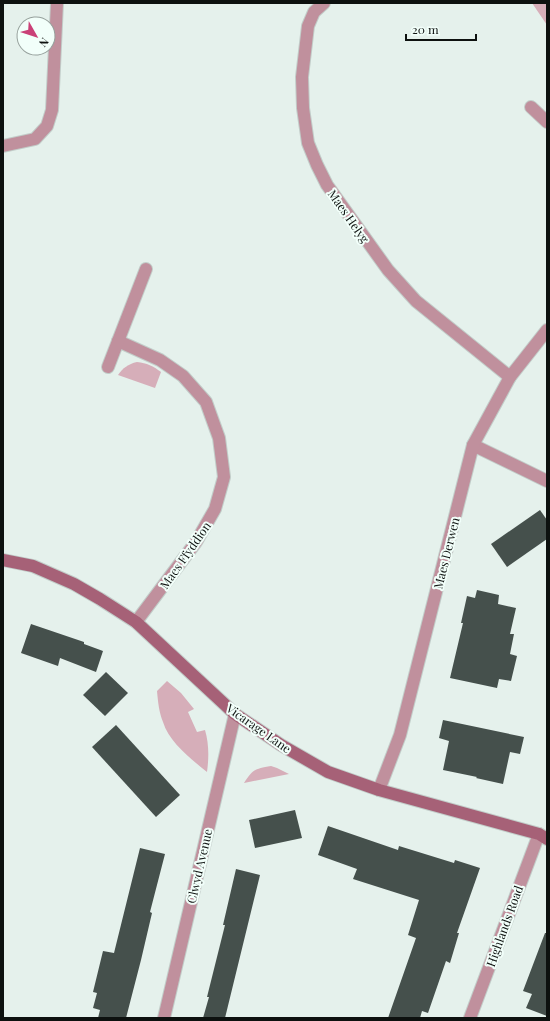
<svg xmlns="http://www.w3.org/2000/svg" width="550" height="1021" viewBox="0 0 550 1021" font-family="'Playfair Display',serif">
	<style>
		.green { fill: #d6aeb9 }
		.building { fill: #45504c }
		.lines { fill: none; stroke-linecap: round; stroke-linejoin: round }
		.street-casing { stroke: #c2cdc9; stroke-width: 14 }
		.secondary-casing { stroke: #c2cdc9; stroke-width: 14 }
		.street { stroke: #c0909d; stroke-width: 12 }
		.secondary { stroke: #a66177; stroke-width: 12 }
		.labels { text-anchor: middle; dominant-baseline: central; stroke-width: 4; stroke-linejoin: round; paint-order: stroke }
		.street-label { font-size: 12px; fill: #0d110f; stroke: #f2fffa }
	</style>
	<rect width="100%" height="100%" fill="#e5f1ec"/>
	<g class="green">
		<path d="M 532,3 L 547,3 L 547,25 Z"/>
		<path d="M 137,362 C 147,363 153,366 161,372 L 155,388 L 118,375 C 123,368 128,364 137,362 Z"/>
		<path d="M 167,681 L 181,693 L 194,709 L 188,712 L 197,732 L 205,730 C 209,744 209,757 207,772 C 191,759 169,742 163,722 C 159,712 158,702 157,691 Z"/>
		<path d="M 271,766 L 277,768 L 289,774 L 244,783 C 253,769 255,769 271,766 Z"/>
	</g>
	<g class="building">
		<path d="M 540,510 L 547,520 L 547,539 L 507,567 L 491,544 Z"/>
		<path d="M 477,590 L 499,595 L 498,604 L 516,608 L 510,634 L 514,634 L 510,654 L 517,656 L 511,681 L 499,679 L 497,688 L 450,678 L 463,623 L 461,623 L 467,596 L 475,598 Z"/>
		<path d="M 31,624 L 84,642 L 84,644 L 103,651 L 96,672 L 60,658 L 58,666 L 21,653 Z"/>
		<path d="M 106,672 L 128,693 L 105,716 L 83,695 Z"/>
		<path d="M 443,720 L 524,737 L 520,754 L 510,752 L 503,784 L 476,778 L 477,777 L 443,770 L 449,741 L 439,738 Z"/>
		<path d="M 116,725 L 180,795 L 156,817 L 92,747 Z"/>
		<path d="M 295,810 L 302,838 L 255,848 L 249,820 Z"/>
		<path d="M 328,826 L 398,850 L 399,846 L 454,863 L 455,860 L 480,868 L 457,933 L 459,933 L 450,963 L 446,961 L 428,1013 L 422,1011 L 420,1018 L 388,1018 L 416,938 L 408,935 L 419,900 L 353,879 L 357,869 L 318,855 Z"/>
		<path d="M 140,848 L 165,854 L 150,912 L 152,913 L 141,960 L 126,1018 L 98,1018 L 100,1010 L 93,1008 L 97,993 L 93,992 L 103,951 L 114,953 Z"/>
		<path d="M 236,869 L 260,875 L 225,1018 L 203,1018 L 209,997 L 207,997 L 225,925 L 223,925 Z"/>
		<path d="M 545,933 L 547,933 L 547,1016 L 526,1008 L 532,994 L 523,991 Z"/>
	</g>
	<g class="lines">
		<g class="street-casing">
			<g id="street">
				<path d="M 324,3 L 314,12 L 308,26 L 302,77 L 303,108 L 308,143 L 317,165 L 327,185 L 388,270 L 416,301 L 510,377"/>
				<path d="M 531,107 L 547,122"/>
				<path d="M 3,146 L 35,139 L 47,126 L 52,110 L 57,3"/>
				<path d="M 118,341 L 160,360 L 183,376 L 206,402 L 219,438 L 224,477 L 215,509 L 196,542 L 136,622"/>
				<path d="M 108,367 L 146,269"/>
				<path d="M 473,445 L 547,481"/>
				<path d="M 379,790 L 400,735 L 473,445 L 510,377 L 547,330"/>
				<path d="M 164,1018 L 235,714"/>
				<path d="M 470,1018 L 539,834"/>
			</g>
		</g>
		<g class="secondary-casing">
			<path id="secondary" d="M 3,560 L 33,566 L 74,584 L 100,599 L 136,622 L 235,714 L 281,745 L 328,772 L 379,790 L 539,834 L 547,839"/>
		</g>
		<use href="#street" class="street"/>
		<use href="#secondary" class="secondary"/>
	</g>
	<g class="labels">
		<g class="street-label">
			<text transform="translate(349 216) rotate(55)">Maes Helyg</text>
			<text transform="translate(446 553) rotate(-76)">Maes Derwen</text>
			<text transform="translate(185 555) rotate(-55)">Maes Ffyddion</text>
			<text transform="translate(259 728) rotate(35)">Vicarage Lane</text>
			<text transform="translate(199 866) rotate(-77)">Clwyd Avenue</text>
			<text transform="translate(504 926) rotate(-70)">Highlands Road</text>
		</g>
	</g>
	<rect width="550" height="1021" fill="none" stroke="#0d110f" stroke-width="8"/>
	<g transform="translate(36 36) rotate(129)"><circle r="19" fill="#f2fffa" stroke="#96a09c"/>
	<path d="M0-3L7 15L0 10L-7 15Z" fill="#ca4077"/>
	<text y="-6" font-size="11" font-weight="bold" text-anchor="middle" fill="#0d110f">N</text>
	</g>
	<path d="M406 34v6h70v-6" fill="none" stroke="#0d110f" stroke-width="2"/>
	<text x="412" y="34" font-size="12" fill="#0d110f" stroke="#f2fffa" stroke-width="3" paint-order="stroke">20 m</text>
</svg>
